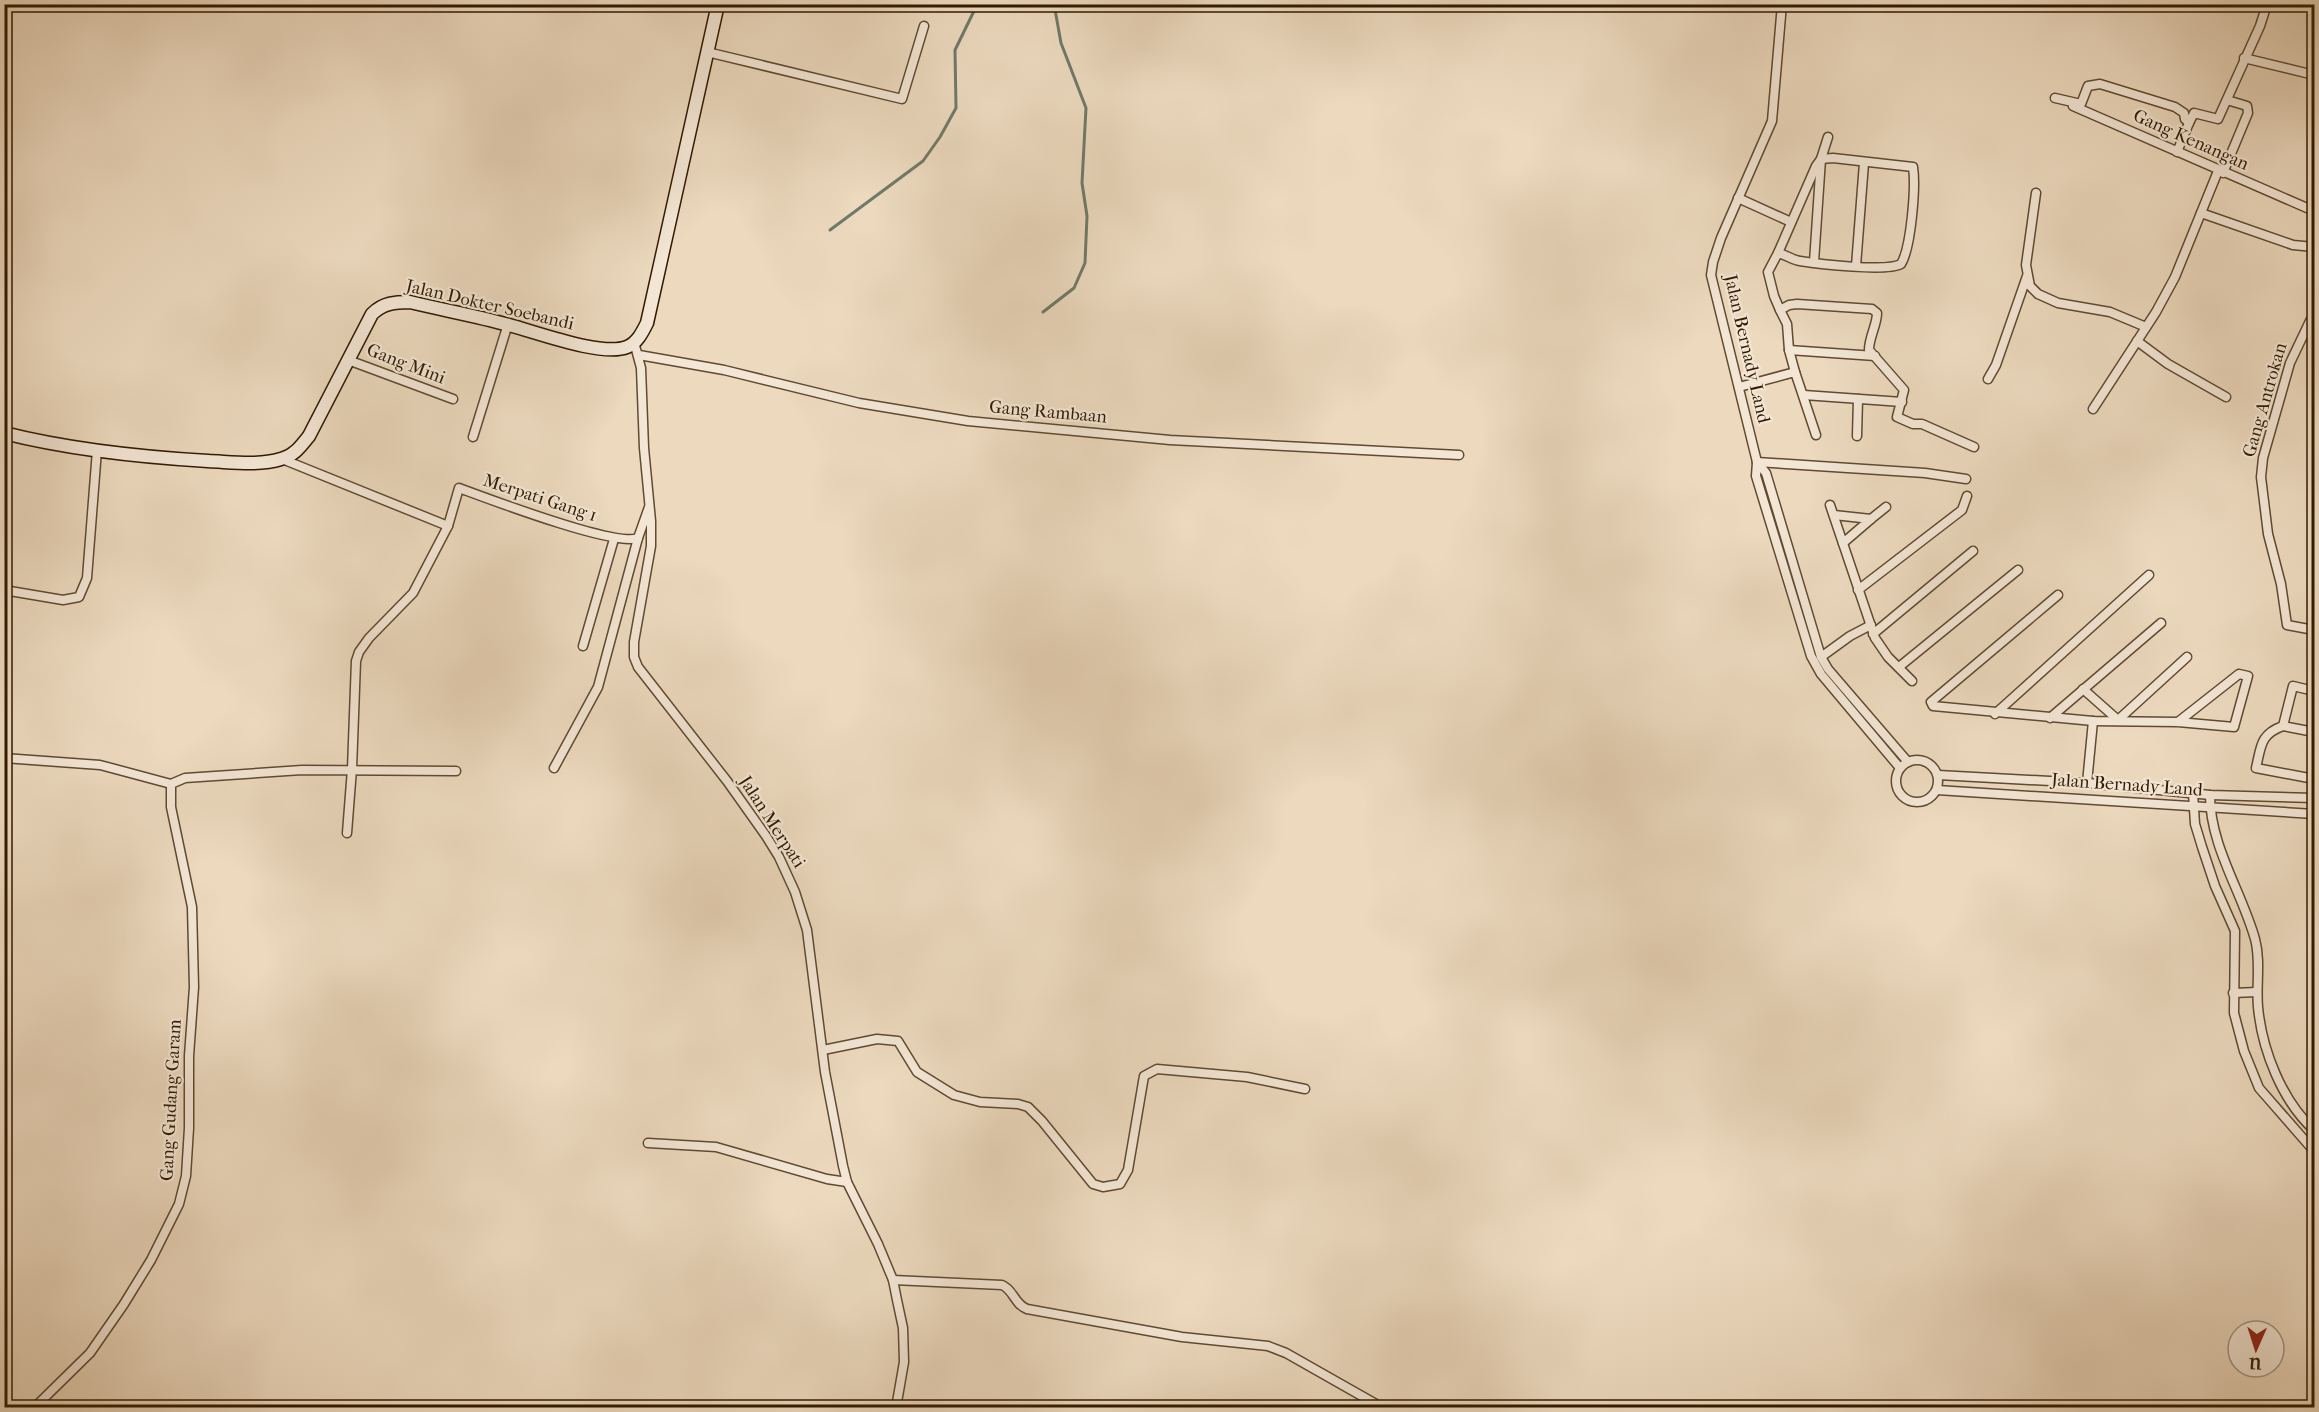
<svg xmlns="http://www.w3.org/2000/svg" width="2319" height="1412" viewBox="0 0 2319 1412" font-family="'IM FELL French Canon',serif">
	<style>
		.lines { fill: none; stroke-linecap: round; stroke-linejoin: round }
		.stream { stroke: #6f7a6a; stroke-width: 3 }
		.minor-casing { stroke: #604a30; stroke-width: 11 }
		.secondary-casing { stroke: #311a01; stroke-width: 15 }
		.minor { stroke: #f3e6d5; stroke-width: 8 }
		.secondary { stroke: #f3e6d5; stroke-width: 12 }
		.labels { text-anchor: middle; dominant-baseline: central; stroke-width: 4.5; stroke-linejoin: round; paint-order: stroke }
		.street-label { font-size: 18px; fill: #311a01; stroke: #f3e6d5 }
	</style>
	<rect width="100%" height="100%" fill="#ecd9be"/>
	<filter id="stains"><feTurbulence type="fractalNoise" baseFrequency=".00333" numOctaves="4"/><feColorMatrix values="0 0 0 0 .2 0 0 0 0 .09 0 0 0 0 .02 0 0 0 .5 -.17"/></filter>
	<radialGradient id="worn" r=".72"><stop offset=".6" stop-color="#630" stop-opacity="0"/><stop offset="1" stop-color="#630" stop-opacity=".3"/></radialGradient>
	<g class="lines">
		<g class="stream">
			<path d="M 830,230 L 923,161 L 940,137 L 956,108 L 955,50 L 974,11 L 990,4"/>
			<path d="M 1043,312 L 1074,288 L 1085,263 L 1087,216 L 1082,183 L 1086,108 L 1061,43 L 1054,4"/>
		</g>
		<g class="minor-casing">
			<g id="minor">
				<path d="M 1782,4 L 1772,121 L 1721,238 L 1713,262 L 1711,275 L 1757,462 L 1756,476 L 1811,656 L 1821,674 L 1900,768"/>
				<path d="M 707,52 L 902,99 L 924,26"/>
				<path d="M 2244,58 L 2314,75"/>
				<path d="M 2055,98 L 2081,104 L 2088,86 L 2100,84 L 2175,107 L 2184,113 L 2185,119 L 2189,123 L 2194,113 L 2218,119 L 2260,26 L 2267,4"/>
				<path d="M 2073,106 L 2314,211"/>
				<path d="M 2177,152 L 2189,123"/>
				<path d="M 1833,158 L 1913,167 C 1916,187 1911,248 1901,264 C 1887,272 1818,264 1800,261 C 1793,260 1786,255 1778,253 L 1816,166 L 1821,159 Z"/>
				<path d="M 2223,173 L 2248,113 L 2247,106 L 2227,100"/>
				<path d="M 2036,193 L 2026,265 L 2030,286 L 2038,294 L 2058,303 L 2110,312 L 2146,327"/>
				<path d="M 1738,198 L 1791,222"/>
				<path d="M 2201,213 L 2293,245 L 2314,247"/>
				<path d="M 1778,253 L 1768,272 L 1774,296 L 1780,310"/>
				<path d="M 1814,262 L 1821,159 L 1828,137"/>
				<path d="M 1856,266 L 1864,163"/>
				<path d="M 2314,316 L 2310,321 L 2290,363 L 2263,458 L 2261,477 L 2268,534 L 2281,584 L 2287,625 L 2314,630"/>
				<path d="M 2137,341 L 2168,364 L 2226,397"/>
				<path d="M 634,342 L 641,368 L 644,448 L 651,521 L 651,546 L 634,642 L 634,657 L 638,667 L 727,781 L 766,836 L 779,857 L 795,892 L 807,930 L 825,1072 L 843,1166 L 847,1182 L 878,1244 L 893,1280 L 897,1300 L 903,1328 L 904,1362 L 896,1408"/>
				<path d="M 1789,350 L 1875,356"/>
				<path d="M 639,355 L 724,370 L 859,403 L 968,421 L 1170,440 L 1459,455"/>
				<path d="M 348,360 L 453,399"/>
				<path d="M 1795,372 L 1789,350 L 1787,324 L 1780,310 L 1789,305 L 1797,304 L 1872,309 L 1877,313 C 1877,325 1869,337 1869,350 L 1904,390 L 1897,417 L 1913,424 L 1922,424 L 1974,447"/>
				<path d="M 1988,379 L 1996,365 L 2027,276"/>
				<path d="M 1739,387 L 1795,372 L 1816,435"/>
				<path d="M 1804,395 L 1902,402"/>
				<path d="M 2093,409 L 2156,312 L 2175,277 L 2218,171"/>
				<path d="M 1857,436 L 1858,399"/>
				<path d="M 473,437 L 508,324"/>
				<path d="M 282,459 L 448,526"/>
				<path d="M 1757,462 L 1766,473 L 1821,657 L 1828,669 L 1908,762"/>
				<path d="M 1757,462 L 1925,473 L 1966,479"/>
				<path d="M 1830,505 L 1875,638 L 1888,657 L 1912,681"/>
				<path d="M 1834,515 L 1871,519 L 1843,543"/>
				<path d="M 1871,519 L 1886,507"/>
				<path d="M 2314,520 L 2314,521"/>
				<path d="M 4,590 L 63,600 L 79,597 L 87,578 L 97,450"/>
				<path d="M 1858,590 L 1962,510 L 1967,496"/>
				<path d="M 2058,595 L 1931,702 L 1933,706 L 2093,721 L 2178,722 L 2234,727 L 2248,676 L 2239,674 L 2178,722"/>
				<path d="M 1873,634 L 1973,551"/>
				<path d="M 583,646 L 614,539"/>
				<path d="M 1821,657 L 1850,636 L 1871,625"/>
				<path d="M 1899,667 L 2018,570"/>
				<path d="M 2083,689 L 2118,720 L 2187,657"/>
				<path d="M 2314,691 L 2293,686 L 2283,726 C 2260,734 2261,747 2256,768 L 2314,779"/>
				<path d="M 1995,714 L 2149,575"/>
				<path d="M 2050,718 L 2161,623"/>
				<path d="M 2283,726 L 2314,732"/>
				<path d="M 4,758 L 100,765 L 171,784"/>
				<circle cx="1917" cy="781" r="21"/>
				<path d="M 554,768 L 598,687 L 638,538 L 649,507"/>
				<path d="M 1938,775 L 2087,783 L 2210,795 L 2314,798"/>
				<path d="M 2087,783 L 2093,721"/>
				<path d="M 1937,790 L 2314,814"/>
				<path d="M 2193,793 L 2195,824 L 2202,847 L 2215,886 L 2235,931 L 2234,1013 L 2244,1051 L 2259,1088 L 2314,1151"/>
				<path d="M 2210,795 C 2210,846 2241,890 2255,939 C 2261,961 2256,985 2258,1007 C 2262,1050 2282,1101 2314,1130"/>
				<path d="M 347,833 L 352,769 L 356,661 L 359,652 L 369,638 L 413,593 L 448,526 L 459,488 C 489,499 615,547 638,538"/>
				<path d="M 2233,993 L 2257,992"/>
				<path d="M 823,1050 L 877,1039 L 898,1041 L 917,1072 L 954,1095 L 980,1102 L 1018,1104 L 1028,1107 L 1042,1121 L 1093,1184 L 1103,1187 L 1120,1184 L 1128,1170 L 1144,1076 L 1157,1069 L 1247,1077 L 1305,1089"/>
				<path d="M 648,1143 L 716,1147 L 827,1179 L 847,1182"/>
				<path d="M 893,1280 L 1002,1285 C 1014,1290 1014,1304 1027,1309 L 1182,1337 L 1268,1346 L 1286,1353 L 1383,1408"/>
				<path d="M 34,1408 L 90,1353 L 124,1304 L 151,1260 L 179,1204 L 186,1176 L 189,1128 L 189,1056 L 194,987 L 192,907 L 171,807 L 171,784 L 185,778 L 302,770 L 456,771"/>
			</g>
		</g>
		<g class="secondary-casing">
			<path id="secondary" d="M 4,433 C 71,450 140,457 208,461 C 232,462 258,466 281,459 C 294,456 301,446 309,436 L 372,314 C 383,303 395,302 410,302 C 443,310 477,316 509,325 C 536,332 602,357 627,347 C 637,343 642,333 647,323 L 718,4"/>
		</g>
		<use href="#minor" class="minor"/>
		<use href="#secondary" class="secondary"/>
	</g>
	<g class="labels">
		<g class="street-label">
			<text transform="translate(2191 140) rotate(24)">Gang Kenangan</text>
			<text transform="translate(490 305) rotate(13)">Jalan Dokter Soebandi</text>
			<text transform="translate(1747 349) rotate(77)">Jalan Bernady Land</text>
			<text transform="translate(406 364) rotate(21)">Gang Mini</text>
			<text transform="translate(2265 400) rotate(-74)">Gang Antrokan</text>
			<text transform="translate(1048 412) rotate(5)">Gang Rambaan</text>
			<text transform="translate(540 498) rotate(18)">Merpati Gang 1</text>
			<text transform="translate(2127 785) rotate(4)">Jalan Bernady Land</text>
			<text transform="translate(772 822) rotate(57)">Jalan Merpati</text>
			<text transform="translate(171 1100) rotate(-87)">Gang Gudang Garam</text>
		</g>
	</g>
	<rect width="2319" height="1412" fill="none" stroke="#ecd9be" stroke-width="24"/>
	<rect x="6" y="6" width="2307" height="1400" fill="none" stroke="#311a01" stroke-width="3"/>
	<rect x="12" y="12" width="2295" height="1388" fill="none" stroke="#311a01" stroke-width="1.5"/>
	<g transform="translate(2256 1349) rotate(183)"><circle r="28" fill="#f3e6d5" stroke="#a59480" stroke-width="1.5"/>
	<path d="M0-4.5L10 22L0 15L-10 22Z" fill="#8f2418"/>
	<text y="-9" font-size="16" font-weight="bold" text-anchor="middle" fill="#311a01">U</text>
	</g>
	<rect width="100%" height="100%" filter="url(#stains)"/>
	<rect width="100%" height="100%" fill="url(#worn)"/>
</svg>
